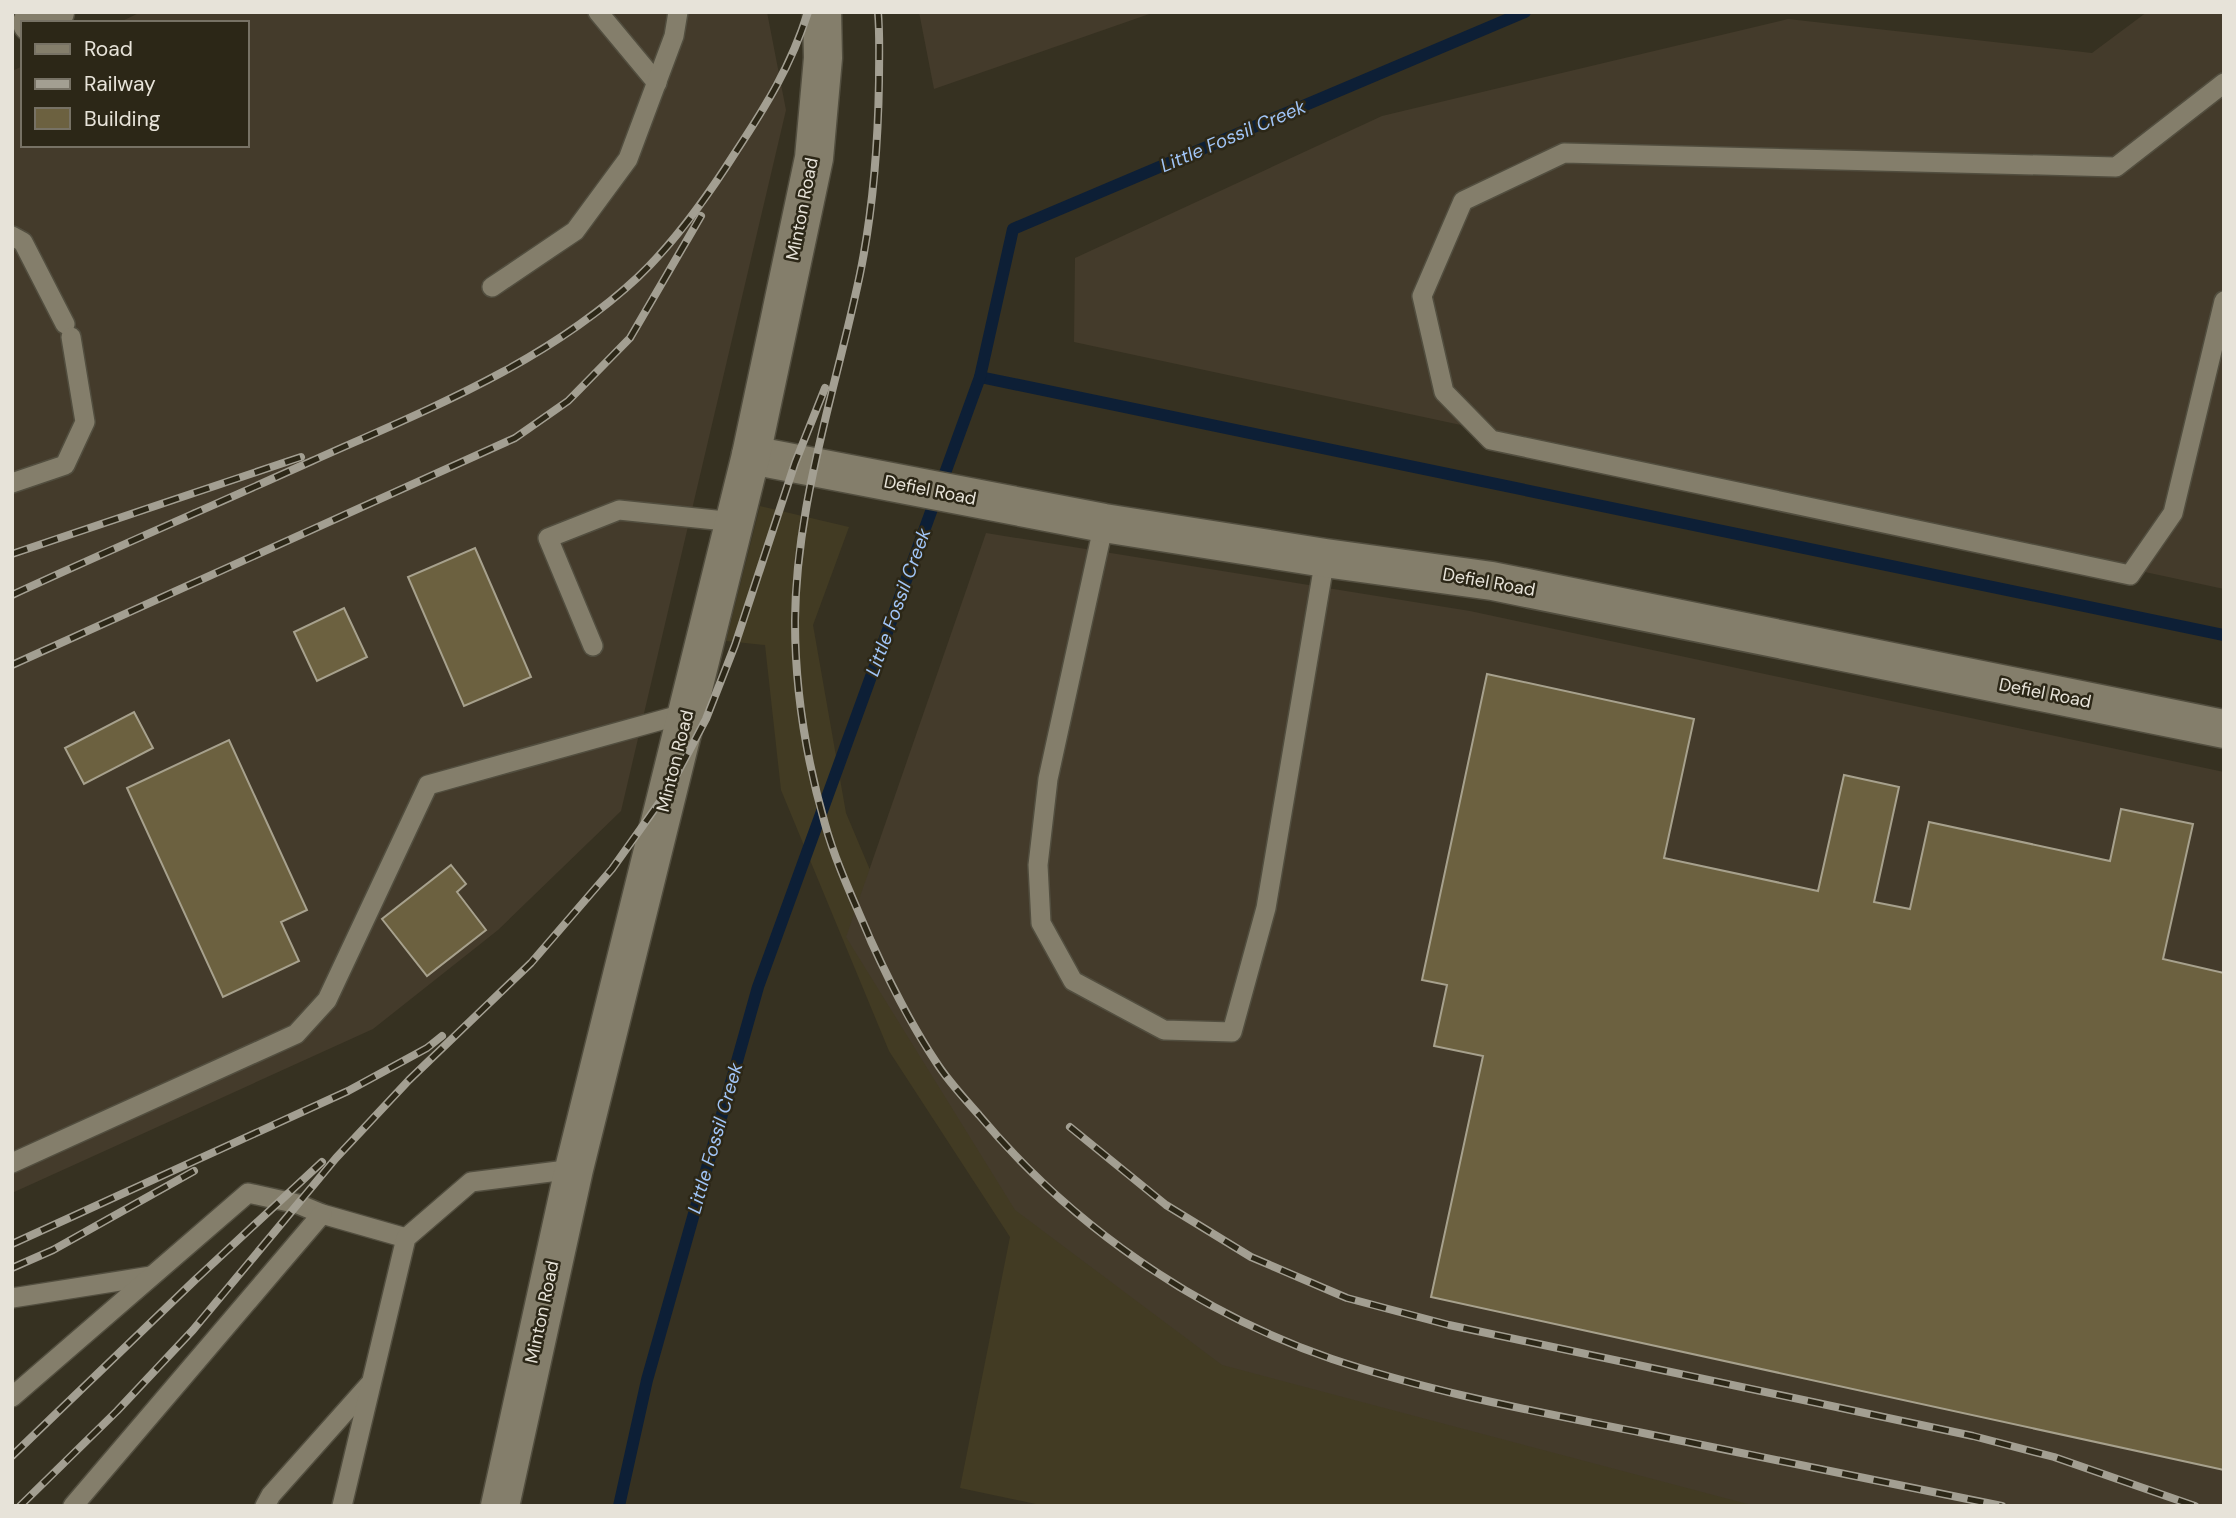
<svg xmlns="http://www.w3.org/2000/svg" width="2236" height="1518" viewBox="0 0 2236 1518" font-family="'DM Sans',sans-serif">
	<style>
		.built { fill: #423b23 }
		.industrial { fill: #443b2b }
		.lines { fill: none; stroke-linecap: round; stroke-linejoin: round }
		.stream { stroke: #0d1f36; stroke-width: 12 }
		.building { fill: #6c6140; stroke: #a7a18d; stroke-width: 2 }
		.lane-casing { stroke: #524e3f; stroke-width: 22 }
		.street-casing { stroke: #524e3f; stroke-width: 41 }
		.lane { stroke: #847e6b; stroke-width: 19 }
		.street { stroke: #847e6b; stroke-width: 38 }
		.rail-casing { stroke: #a39f92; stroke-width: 8 }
		.rail { stroke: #2c2717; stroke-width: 5; stroke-dasharray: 16; stroke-linecap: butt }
		.labels { text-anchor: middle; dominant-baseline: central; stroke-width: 5; stroke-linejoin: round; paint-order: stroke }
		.street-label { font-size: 18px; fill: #e7e3d9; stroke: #2c2717 }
		.water-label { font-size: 19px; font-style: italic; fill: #a1c5f7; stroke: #2c2717 }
	</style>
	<rect width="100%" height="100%" fill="#363121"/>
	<path class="built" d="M 760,506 L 849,527 L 813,625 L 846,813 L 916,979 L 2163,1506 L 1045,1506 L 960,1488 L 1010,1237 L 889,1051 L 781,790 L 765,645 L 726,641 Z"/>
	<g class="industrial">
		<path d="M 141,12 L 767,12 L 786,110 L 621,811 L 498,930 L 373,1029 L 12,1193 L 12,71 L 23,66 L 23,145 L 247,145 L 247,23 L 118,23 Z"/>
		<path d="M 919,12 L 1155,12 L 934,89 Z"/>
		<path d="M 2147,12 L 2224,12 L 2224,589 L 1074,342 L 1075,258 L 1382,116 L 1788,19 L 2092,53 Z"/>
		<path d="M 986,533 L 1470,611 L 2224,772 L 2224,1506 L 1755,1506 L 1222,1365 L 1015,1210 L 846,937 Z"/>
	</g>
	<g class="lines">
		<g class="stream">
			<path d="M 980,377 L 2224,635"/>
			<path d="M 619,1506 L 647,1380 L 758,987 L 980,377 L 1013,229 L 1525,12"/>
		</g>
	</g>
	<g class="building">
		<path d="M 475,548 L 531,677 L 464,706 L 408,577 Z"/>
		<path d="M 344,608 L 367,657 L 317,681 L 294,632 Z"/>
		<path d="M 1487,674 L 1694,719 L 1664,858 L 1818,891 L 1844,775 L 1899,787 L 1874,902 L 1910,909 L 1929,822 L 2110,861 L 2121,809 L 2193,824 L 2163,959 L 2224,973 L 2224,1470 L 1431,1297 L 1483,1056 L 1434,1046 L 1447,985 L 1422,980 Z"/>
		<path d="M 134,712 L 153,748 L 84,784 L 65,748 Z"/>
		<path d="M 229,740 L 307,910 L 281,922 L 299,961 L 223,997 L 127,788 Z"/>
		<path d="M 451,865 L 466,884 L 457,892 L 486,930 L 427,976 L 382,919 Z"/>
	</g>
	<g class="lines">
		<g class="lane-casing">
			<g id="lane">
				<path d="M 598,12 L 657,83"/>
				<path d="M 2224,83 L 2116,167 L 1564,153 L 1463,201 L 1422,296 L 1444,392 L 1491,440 L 2130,575 L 2173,513 L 2224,301"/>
				<path d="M 12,236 L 23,242 L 65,324"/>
				<path d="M 492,287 L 575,231 L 628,159 L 674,36 L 678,12"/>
				<path d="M 12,483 L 65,465 L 85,422 L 71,337"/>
				<path d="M 1104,523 L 1048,779 L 1038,865 L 1041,923 L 1073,981 L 1164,1030 L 1232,1032 L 1266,908 L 1325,558"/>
				<path d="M 593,646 L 548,538 L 619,510 L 735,522"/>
				<path d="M 12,1163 L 296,1034 L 327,1000 L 428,785 L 687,713"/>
				<path d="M 12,1298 L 151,1276"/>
				<path d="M 12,1397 L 248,1193 L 298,1204 L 322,1214 L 406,1238"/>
				<path d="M 73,1506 L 322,1214"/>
				<path d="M 265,1506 L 271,1495 L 369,1385"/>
				<path d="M 342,1506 L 406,1238 L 471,1182 L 574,1169"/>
			</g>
		</g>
		<g class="street-casing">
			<g id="street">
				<path d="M 32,23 L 55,12"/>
				<path d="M 751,455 L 1104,523 L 1325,558 L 1492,581 L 2224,729"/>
				<path d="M 500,1506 L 574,1169 L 751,455 L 814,158 L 823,58 L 822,12"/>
			</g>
		</g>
		<use href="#lane" class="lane"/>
		<use href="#street" class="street"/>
		<g class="rail-casing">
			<g id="rail">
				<path d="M 878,12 C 880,35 879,58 879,81 C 878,146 873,210 860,274 C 836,389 796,502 795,621 C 795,690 806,758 825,824 C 836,864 855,903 871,941 C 890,983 910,1023 936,1062 C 948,1081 964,1098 979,1115 C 1071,1225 1196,1312 1332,1359 C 1433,1393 1539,1412 1643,1433 C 1763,1457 1882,1482 2002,1506"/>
				<path d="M 12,554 L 301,457"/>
				<path d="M 12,595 C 112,549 212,506 312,461 C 426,410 545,364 638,277 C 676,241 707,197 735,153 C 766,106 791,66 808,12"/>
				<path d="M 12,665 L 515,438 L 568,401 L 630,338 L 701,216"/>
				<path d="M 1070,1127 L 1166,1205 L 1251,1257 L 1347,1298 L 1449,1325 L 1973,1436 L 2054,1457 L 2195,1506"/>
				<path d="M 12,1244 L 348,1091 L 427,1048 L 442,1036"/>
				<path d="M 12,1268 L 53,1250 L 194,1171"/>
				<path d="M 12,1456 L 195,1280 L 322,1162"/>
				<path d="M 20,1506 L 117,1411 L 193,1330 L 336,1158 L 409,1080 L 531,963 L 612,869 L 669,789 L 706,719 L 735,645 L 795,463 L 825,388"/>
			</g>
		</g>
		<use href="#rail" class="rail"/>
	</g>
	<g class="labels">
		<g class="street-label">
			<text transform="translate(802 209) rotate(-79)">Minton Road</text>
			<text transform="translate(930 490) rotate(11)">Defiel Road</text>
			<text transform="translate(1489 582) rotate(10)">Defiel Road</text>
			<text transform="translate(2045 693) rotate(11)">Defiel Road</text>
			<text transform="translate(675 761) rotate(-76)">Minton Road</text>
			<text transform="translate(542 1312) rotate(-78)">Minton Road</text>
		</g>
		<g class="water-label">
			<text transform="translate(1233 136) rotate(-23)">Little Fossil Creek</text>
			<text transform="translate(898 602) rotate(-70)">Little Fossil Creek</text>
			<text transform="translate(715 1138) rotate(-74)">Little Fossil Creek</text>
		</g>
	</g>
	<rect width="2236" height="1518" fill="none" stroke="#e7e3d9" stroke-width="28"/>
	<rect x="21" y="21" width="228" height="126" fill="#2c2717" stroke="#777265" stroke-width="2"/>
	<rect x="35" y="44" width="35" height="10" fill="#847e6b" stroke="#777265" stroke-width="2"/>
	<text x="84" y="56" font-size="21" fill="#e7e3d9">Road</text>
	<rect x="35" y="79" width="35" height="10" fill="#a39f92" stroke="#777265" stroke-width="2"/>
	<text x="84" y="91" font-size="21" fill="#e7e3d9">Railway</text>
	<rect x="35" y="108" width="35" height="21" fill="#6c6140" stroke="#777265" stroke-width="2"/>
	<text x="84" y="126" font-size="21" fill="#e7e3d9">Building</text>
</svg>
